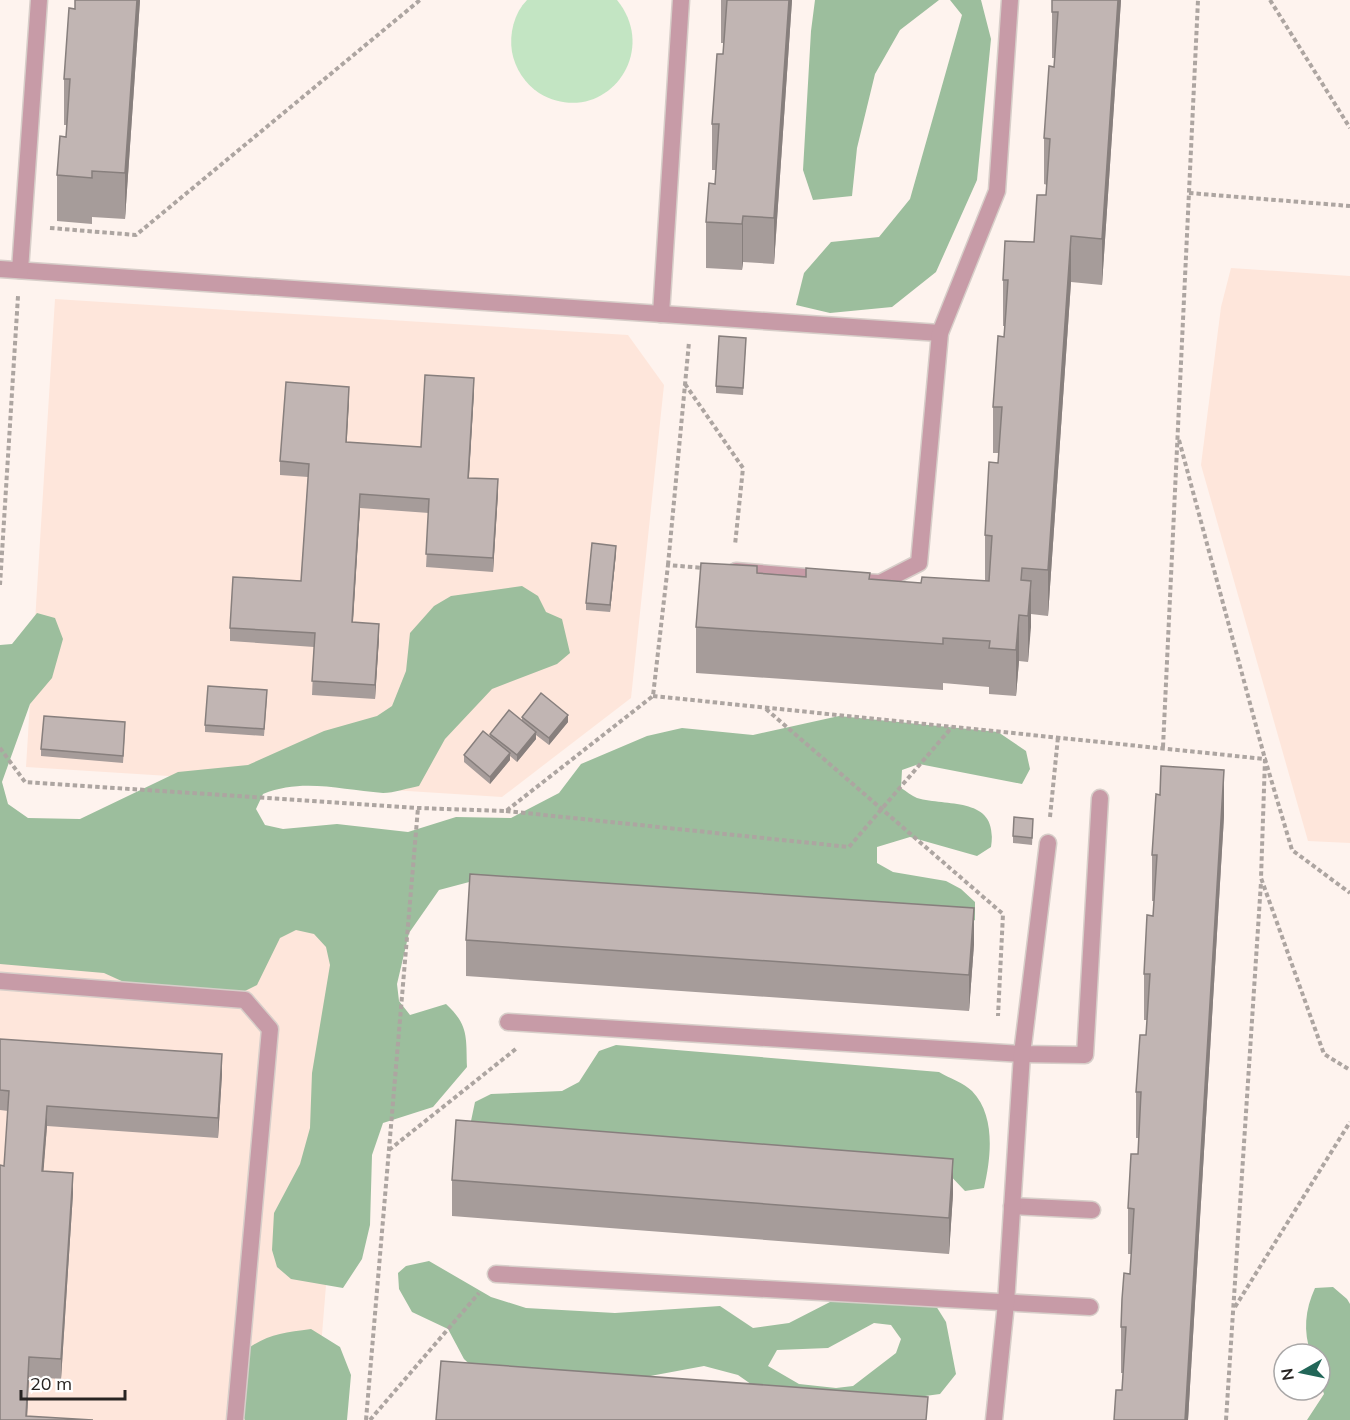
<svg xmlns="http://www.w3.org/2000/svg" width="1350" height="1420" viewBox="0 0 1350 1420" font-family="Mulish,sans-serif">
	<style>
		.education { fill: #fee6db }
		.green { fill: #c3e5c3 }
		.forest { fill: #9cbe9d; fill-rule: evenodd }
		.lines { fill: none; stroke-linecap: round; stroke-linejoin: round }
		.lane-casing { stroke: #d7cec9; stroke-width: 19 }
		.path { stroke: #ada5a1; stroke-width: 4; stroke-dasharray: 4.5 3; stroke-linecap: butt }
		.lane { stroke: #c79ba7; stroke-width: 16 }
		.wall { fill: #a69c9a }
		.shaded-wall { fill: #877f7d }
		.building { fill: #c1b5b3; stroke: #877f7d; stroke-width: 1.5 }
	</style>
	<rect width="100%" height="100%" fill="#fef3ee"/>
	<g class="education">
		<path d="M 1231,268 L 1350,276 L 1350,843 L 1308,841 L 1201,465 L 1221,307 Z"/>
		<path d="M 55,299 L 628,335 L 664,385 L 631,698 L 502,797 L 26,767 Z"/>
		<path d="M 0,822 L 362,845 L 315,1420 L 0,1420 Z"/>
	</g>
	<path class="green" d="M 527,0 L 617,0 C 662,55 601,130 539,93 C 525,84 515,68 512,52 C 509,34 514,13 527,0 Z"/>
	<g class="forest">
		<path d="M 815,0 L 939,0 L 900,30 L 875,74 L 857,148 L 852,196 L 813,200 L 803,170 L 811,31 Z"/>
		<path d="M 950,0 L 981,0 L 991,39 L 977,180 L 936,272 L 892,307 L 830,313 L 796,305 L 804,273 L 831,242 L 879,237 L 910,199 L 962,15 Z"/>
		<path d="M 522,586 L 538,596 L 546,612 L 562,619 L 570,653 L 557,664 L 492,689 L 445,739 L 419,786 C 408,788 394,793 383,793 C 341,790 303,778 263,794 L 256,809 L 265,825 L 283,829 L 337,824 L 408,832 L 456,817 L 511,818 L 559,793 L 581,764 L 647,736 L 682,728 L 753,735 L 839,716 L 998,732 L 1026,751 L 1030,769 L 1022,784 L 919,764 L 902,770 L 901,788 C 906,791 912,796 917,798 C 950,807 999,796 991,847 L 977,856 L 910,837 L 877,847 L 877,863 L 893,872 L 946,881 L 961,889 L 975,902 L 975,920 L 959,929 L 473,881 L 439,890 L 409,933 L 397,984 L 399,1001 L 410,1015 L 446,1004 C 469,1025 466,1038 467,1067 L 433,1107 L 383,1123 L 372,1155 L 370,1225 L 362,1259 L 343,1288 L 291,1279 L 277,1267 L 272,1250 L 274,1213 L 300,1164 L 310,1128 L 312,1073 L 330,965 L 326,947 L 314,934 L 296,930 L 280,938 L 257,985 L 241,993 L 137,988 L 104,973 L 0,964 L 0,645 L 12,644 L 37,613 L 55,618 L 63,639 L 52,678 L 30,704 L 2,782 L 8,804 L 28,818 L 80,819 L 178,772 L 248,765 L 324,731 L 377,716 L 392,706 L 406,671 L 410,633 L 434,606 L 451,596 Z"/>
		<path d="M 616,1045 L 939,1072 C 949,1078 964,1083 972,1091 C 996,1116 991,1157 984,1188 L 965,1191 L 944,1169 L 480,1137 L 471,1121 L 475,1102 L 491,1094 L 562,1091 L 579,1082 L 599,1051 Z"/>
		<path d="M 429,1261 L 491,1297 L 526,1308 L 615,1313 L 720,1306 L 753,1328 L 789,1323 L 830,1302 L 919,1302 L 936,1306 L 946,1322 L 956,1374 L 940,1394 L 888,1401 L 781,1405 L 738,1375 L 704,1366 L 634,1379 L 489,1383 L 464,1359 L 448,1329 L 412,1312 L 399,1289 L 398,1273 L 406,1266 ZM 874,1323 L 891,1325 L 901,1339 L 896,1353 L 853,1386 L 836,1388 L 799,1384 L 768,1366 L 777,1350 L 828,1348 Z"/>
		<path d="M 1333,1287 L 1347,1299 L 1350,1304 L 1350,1420 L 1307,1420 L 1324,1394 L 1320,1382 L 1320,1354 L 1311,1354 C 1303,1331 1305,1310 1315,1288 Z"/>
		<path d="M 311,1329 L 340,1347 L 351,1375 L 347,1420 L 245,1420 L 233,1400 L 239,1355 C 264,1335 280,1333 311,1329 Z"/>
	</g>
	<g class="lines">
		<g class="lane-casing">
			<g id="lane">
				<path d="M 0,269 L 940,333"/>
				<path d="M 20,270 L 39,0"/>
				<path d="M 661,314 L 681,0"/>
				<path d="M 736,571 L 806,577"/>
				<path d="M 864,582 L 880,583 L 919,563 L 940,333 L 997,191 L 1010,0"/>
				<path d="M 0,981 L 245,1000 L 270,1029 L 235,1420"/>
				<path d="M 508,1022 L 1022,1054 L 1085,1055 L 1100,798"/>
				<path d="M 1012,1206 L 1092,1210"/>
				<path d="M 496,1274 L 1090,1307"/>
				<path d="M 994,1420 L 1006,1303 L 1022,1054 L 1048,843"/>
			</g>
		</g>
		<g class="path">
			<path d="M 1270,0 L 1350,128"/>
			<path d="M 1189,193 L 1350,206"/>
			<path d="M 50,228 L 136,235 L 420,0"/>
			<path d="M 685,384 L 743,468 L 735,545"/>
			<path d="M 1179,440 L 1265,759 L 1292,850 L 1350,893"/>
			<path d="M 668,565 L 689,342"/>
			<path d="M 0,585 L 18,296"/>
			<path d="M 653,696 L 1265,759 L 1261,878 L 1324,1054 L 1350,1070"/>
			<path d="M 766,709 L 1003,914 L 998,1016"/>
			<path d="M 1163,747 L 1198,0"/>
			<path d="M 0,748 L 25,782 L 418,808 L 506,811 L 653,696 L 668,565 L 703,568"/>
			<path d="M 506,811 L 849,847 L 952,727"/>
			<path d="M 1050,817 L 1058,737"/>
			<path d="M 389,1150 L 517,1048"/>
			<path d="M 1235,1307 L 1350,1122"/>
			<path d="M 366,1420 L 418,808"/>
			<path d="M 370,1420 L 479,1293"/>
			<path d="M 1226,1420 L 1261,882"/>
		</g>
		<use href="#lane" class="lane"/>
	</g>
	<g class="wall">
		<path d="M 140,0 L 125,219 L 92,217 L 92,224 L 57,221 L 57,175 L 66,137 L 67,125 L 64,125 L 64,79 L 75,9 Z"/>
		<path d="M 721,0 L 792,0 L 774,264 L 743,262 L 742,270 L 706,268 L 706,222 L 715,184 L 716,170 L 712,170 L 712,124 L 723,54 L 724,43 L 721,43 Z"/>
		<path d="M 1121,0 L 1102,285 L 1071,282 L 1048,616 L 1031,614 L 1028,662 L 1019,661 L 1016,696 L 989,694 L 989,687 L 943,683 L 943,690 L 696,673 L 696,627 L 757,573 L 921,583 L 985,581 L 985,535 L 998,463 L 999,453 L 993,453 L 993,407 L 1004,337 L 1005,326 L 1003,326 L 1003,280 L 1034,242 L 1046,195 L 1047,185 L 1044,184 L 1044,138 L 1055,58 L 1052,58 L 1052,12 Z"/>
		<path d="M 746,338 L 743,395 L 716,393 L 716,386 Z"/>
		<path d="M 474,392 L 469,478 L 498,493 L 493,572 L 426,567 L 429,513 L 360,508 L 353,622 L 379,638 L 375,699 L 312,695 L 314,647 L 230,641 L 230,628 L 301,581 L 308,477 L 280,475 L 280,461 L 349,400 L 346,442 L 421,447 Z"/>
		<path d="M 616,553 L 610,612 L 586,610 L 586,603 Z"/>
		<path d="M 267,697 L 264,736 L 205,732 L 205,725 Z"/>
		<path d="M 522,717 L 568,722 L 549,745 L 536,735 L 536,739 L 517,762 L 510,756 L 510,760 L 490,784 L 464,762 L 464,755 L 490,737 L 490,734 L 522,720 Z"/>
		<path d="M 125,729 L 123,763 L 41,756 L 41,749 Z"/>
		<path d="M 1224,816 L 1188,1420 L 1114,1420 L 1122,1390 L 1123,1373 L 1121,1373 L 1121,1327 L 1130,1274 L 1131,1254 L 1128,1254 L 1128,1208 L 1138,1154 L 1139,1138 L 1136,1138 L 1136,1092 L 1146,1035 L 1147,1020 L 1144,1020 L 1144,974 L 1153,916 L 1154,901 L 1152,901 L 1152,855 Z"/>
		<path d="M 1033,826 L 1032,845 L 1013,843 L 1013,836 Z"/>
		<path d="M 466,940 L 974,944 L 969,1011 L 466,976 Z"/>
		<path d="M 0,1039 L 222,1074 L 218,1138 L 47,1126 L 43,1171 L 73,1193 L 61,1379 L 29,1377 L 27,1416 L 0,1420 L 8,1111 L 0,1110 Z"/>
		<path d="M 452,1180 L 953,1194 L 949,1254 L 452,1216 Z"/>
	</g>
	<g class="shaded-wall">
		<path d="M 137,0 L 140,0 L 125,219 L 125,173 Z"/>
		<path d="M 789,0 L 792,0 L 774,264 L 774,218 Z"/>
		<path d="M 1118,0 L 1121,0 L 1102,285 L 1102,239 Z"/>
		<path d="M 743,216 L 743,262 L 742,270 L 742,224 Z"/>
		<path d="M 1071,236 L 1071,282 L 1048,616 L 1048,570 Z"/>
		<path d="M 474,378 L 474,392 L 468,491 L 468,478 Z"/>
		<path d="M 349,387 L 349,400 L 346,456 L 346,442 Z"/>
		<path d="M 498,479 L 498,493 L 493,572 L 493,558 Z"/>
		<path d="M 360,494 L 360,508 L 352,636 L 352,622 Z"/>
		<path d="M 616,546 L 616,553 L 610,612 L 610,605 Z"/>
		<path d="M 1031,581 L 1031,627 L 1028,662 L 1028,616 Z"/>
		<path d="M 1019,615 L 1019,661 L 1016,696 L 1016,650 Z"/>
		<path d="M 379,624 L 379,638 L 375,699 L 375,685 Z"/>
		<path d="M 568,715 L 568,722 L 549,745 L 549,738 Z"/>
		<path d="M 536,732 L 536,739 L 517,762 L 517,755 Z"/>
		<path d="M 510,753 L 510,760 L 490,784 L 490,777 Z"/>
		<path d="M 1224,770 L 1224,816 L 1188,1420 L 1185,1420 Z"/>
		<path d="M 974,908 L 974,944 L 969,1011 L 969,975 Z"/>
		<path d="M 222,1054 L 222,1074 L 218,1138 L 218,1118 Z"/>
		<path d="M 47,1106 L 47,1126 L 42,1191 L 42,1171 Z"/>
		<path d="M 953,1159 L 953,1194 L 949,1254 L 949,1218 Z"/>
		<path d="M 73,1173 L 73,1193 L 61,1379 L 61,1359 Z"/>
		<path d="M 29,1357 L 29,1377 L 27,1420 L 26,1420 Z"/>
	</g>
	<g class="building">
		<path d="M 75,0 L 137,0 L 125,173 L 92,171 L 92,178 L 57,175 L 60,136 L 66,137 L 70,79 L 64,79 L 69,8 L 75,9 Z"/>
		<path d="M 727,0 L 789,0 L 774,218 L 743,216 L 742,224 L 706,222 L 709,183 L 715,184 L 719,124 L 712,124 L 717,54 L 723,54 Z"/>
		<path d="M 1052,0 L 1118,0 L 1102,239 L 1071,236 L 1048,570 L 1022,568 L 1021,580 L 1031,581 L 1028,616 L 1019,615 L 1016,650 L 989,648 L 990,641 L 943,638 L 943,644 L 696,627 L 701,563 L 757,566 L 757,573 L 806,577 L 806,568 L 870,573 L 869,579 L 921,583 L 922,577 L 989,581 L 992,536 L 985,535 L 989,462 L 998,463 L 1002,407 L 993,407 L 998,336 L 1004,337 L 1006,310 L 1008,280 L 1003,280 L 1005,241 L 1034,242 L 1037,195 L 1046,195 L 1050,139 L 1044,138 L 1049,66 L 1054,67 L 1058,12 L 1052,12 Z"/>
		<path d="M 719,336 L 746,338 L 743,388 L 716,386 Z"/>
		<path d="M 425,375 L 474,378 L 468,478 L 498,479 L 493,558 L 426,554 L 429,499 L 360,494 L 352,622 L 379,624 L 375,685 L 312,681 L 315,633 L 230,628 L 233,577 L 301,581 L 309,464 L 280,461 L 286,382 L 349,387 L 346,442 L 421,447 Z"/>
		<path d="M 592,543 L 616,546 L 610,605 L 586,603 Z"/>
		<path d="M 208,686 L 267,690 L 264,729 L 205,725 Z"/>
		<path d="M 541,693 L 568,715 L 549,738 L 522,717 Z"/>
		<path d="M 509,710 L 536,732 L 517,755 L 490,734 Z"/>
		<path d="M 44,716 L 125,722 L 123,756 L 41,749 Z"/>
		<path d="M 483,731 L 510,753 L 490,777 L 464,755 Z"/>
		<path d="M 1161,766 L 1224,770 L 1185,1420 L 1114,1420 L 1116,1390 L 1122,1390 L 1126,1327 L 1121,1327 L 1122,1299 L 1124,1273 L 1130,1274 L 1134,1209 L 1128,1208 L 1131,1154 L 1138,1154 L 1141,1092 L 1136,1092 L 1140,1035 L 1146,1035 L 1150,974 L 1144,974 L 1147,915 L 1153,916 L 1157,855 L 1152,855 L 1156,794 L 1160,795 Z"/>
		<path d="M 1014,817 L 1033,819 L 1032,838 L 1013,836 Z"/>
		<path d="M 470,874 L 974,908 L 969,975 L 466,940 Z"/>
		<path d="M 0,1039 L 222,1054 L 218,1118 L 47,1106 L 42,1171 L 73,1173 L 61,1359 L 29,1357 L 26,1416 L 93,1420 L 0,1420 L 0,1165 L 4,1166 L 9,1091 L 0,1090 Z"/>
		<path d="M 456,1120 L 953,1159 L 949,1218 L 452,1180 Z"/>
		<path d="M 441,1361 L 928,1397 L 926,1420 L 436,1420 Z"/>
	</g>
	<g transform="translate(1302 1372) rotate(261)"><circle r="28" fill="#ffffff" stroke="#a9a7a7" stroke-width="1.5"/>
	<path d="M0-4.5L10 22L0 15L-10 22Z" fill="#226658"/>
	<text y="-9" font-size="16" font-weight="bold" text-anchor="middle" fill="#282422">N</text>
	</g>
	<path d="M21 1390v9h104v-9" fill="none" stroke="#282422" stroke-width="3"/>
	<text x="30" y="1390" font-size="18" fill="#282422" stroke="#ffffff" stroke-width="4.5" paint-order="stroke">20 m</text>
</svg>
